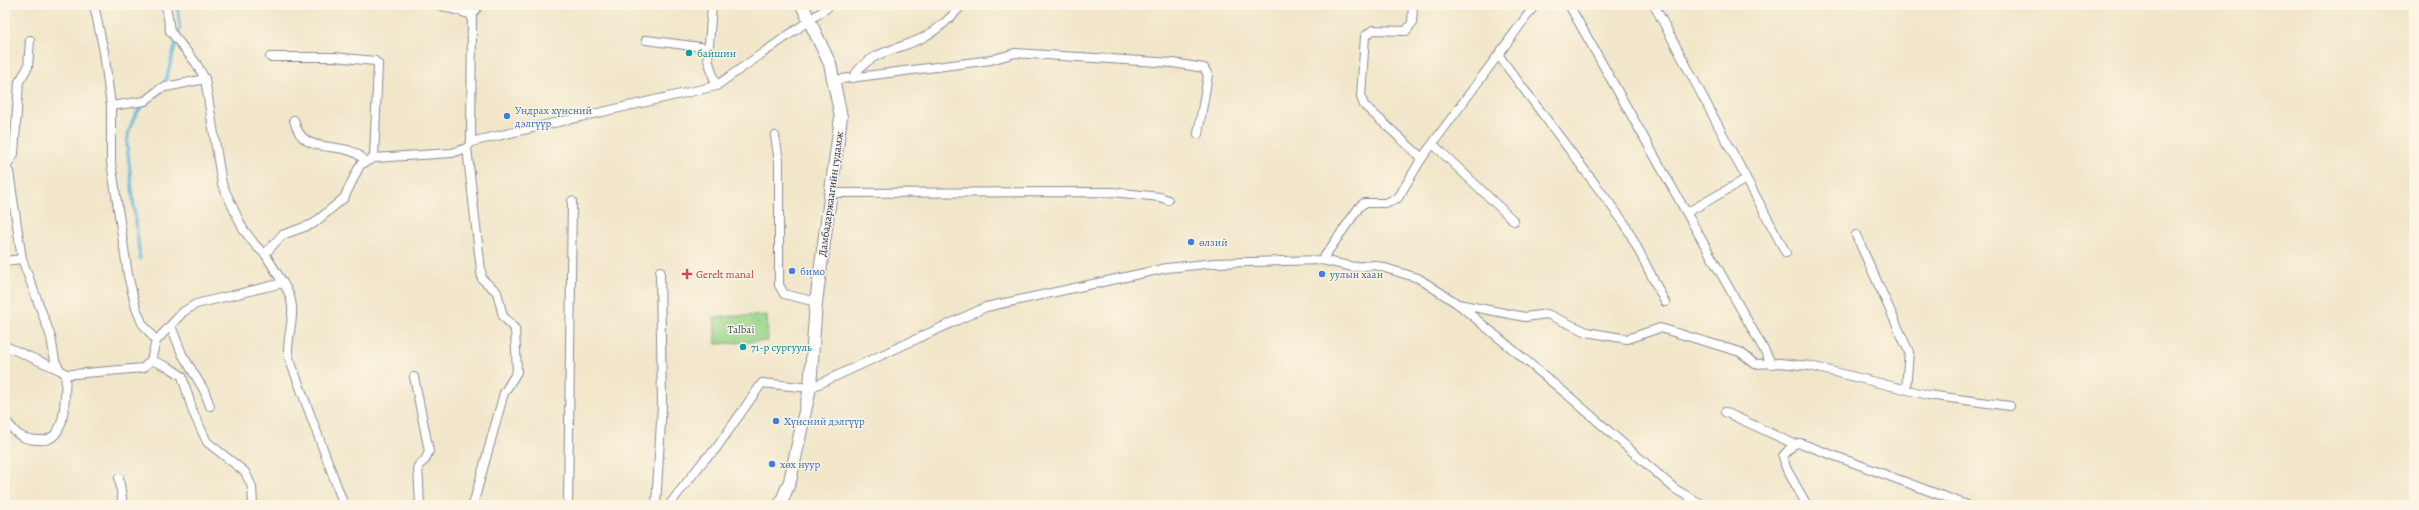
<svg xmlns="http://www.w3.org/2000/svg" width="2419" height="510" viewBox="0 0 2419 510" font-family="Alegreya,serif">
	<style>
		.green { fill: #98d488; stroke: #5a8273 }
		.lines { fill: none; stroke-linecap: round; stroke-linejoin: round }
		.stream { stroke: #5fb7dc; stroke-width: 3 }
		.minor-casing { stroke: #868a94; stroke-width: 10 }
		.secondary-casing { stroke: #868a94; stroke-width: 14 }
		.minor { stroke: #fff; stroke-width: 8 }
		.secondary { stroke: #fff; stroke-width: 12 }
		.culture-dot { fill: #0f9aa8; stroke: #fcf5e5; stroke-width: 1.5 }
		.shop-dot { fill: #3f7fe0; stroke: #fcf5e5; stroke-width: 1.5 }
		.health-dot { fill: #e0444e; stroke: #fcf5e5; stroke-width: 1.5 }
		.labels { text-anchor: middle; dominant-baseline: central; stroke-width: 3; stroke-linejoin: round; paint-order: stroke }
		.culture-label { font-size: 11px; fill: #0d838f; stroke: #fcf5e5; text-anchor: start }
		.shop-label { font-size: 11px; fill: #366cbe; stroke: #fcf5e5; text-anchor: start }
		.street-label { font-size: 11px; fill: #1b2f5e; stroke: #fcf5e5 }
		.health-label { font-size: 11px; fill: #be3a42; stroke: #fcf5e5; text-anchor: start }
		.park-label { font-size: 11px; fill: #3a5868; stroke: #fcf5e5 }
	</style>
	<rect width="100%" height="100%" fill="#fcf5e5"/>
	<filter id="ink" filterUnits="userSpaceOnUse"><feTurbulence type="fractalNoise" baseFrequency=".025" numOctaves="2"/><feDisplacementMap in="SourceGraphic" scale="8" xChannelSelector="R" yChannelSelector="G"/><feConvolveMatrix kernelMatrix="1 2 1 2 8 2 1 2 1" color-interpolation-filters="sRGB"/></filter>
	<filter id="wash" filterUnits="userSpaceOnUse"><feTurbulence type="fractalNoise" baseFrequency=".012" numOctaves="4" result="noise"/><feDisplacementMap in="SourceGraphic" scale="16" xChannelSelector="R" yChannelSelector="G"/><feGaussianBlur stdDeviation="0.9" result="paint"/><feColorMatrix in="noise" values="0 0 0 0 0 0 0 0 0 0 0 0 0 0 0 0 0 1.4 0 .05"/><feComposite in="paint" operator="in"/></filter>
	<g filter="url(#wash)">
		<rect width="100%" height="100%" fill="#f1e6c9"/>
		<path class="green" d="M 767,315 L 768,341 L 716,344 L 714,317 Z"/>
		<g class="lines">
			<g class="stream">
				<path d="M 177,5 L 180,27 L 178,37"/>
				<path d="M 161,85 L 166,80 L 176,42"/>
				<path d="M 140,259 L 127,145 C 128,128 133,115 145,103"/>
			</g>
		</g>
	</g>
	<g filter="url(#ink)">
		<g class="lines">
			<g class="minor-casing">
				<g id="minor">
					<path d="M 94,5 L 104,52 L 111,106 L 111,162 L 128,275 L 136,308 L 142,323 L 156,341"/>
					<path d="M 166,5 L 170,31 L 196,63 L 205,79 L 222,184 L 243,229 L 256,246 L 265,254"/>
					<path d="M 439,5 L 472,15"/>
					<path d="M 712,5 L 708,59 L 716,86"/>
					<path d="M 1413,5 L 1412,23 L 1406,31 L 1373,30 L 1365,36 L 1361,97 L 1364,105 L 1422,158"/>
					<path d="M 1569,5 L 1772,364"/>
					<path d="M 1654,5 L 1786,253"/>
					<path d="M 646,40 L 708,48"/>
					<path d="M 1499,56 L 1625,224 L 1665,302"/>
					<path d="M 270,57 L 334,57 L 375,61 L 378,64 L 374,158"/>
					<path d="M 853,78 C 868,50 899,51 924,37 C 939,29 951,18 962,5"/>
					<path d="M 834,80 L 991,60 L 1015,53 L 1173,63 L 1204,68 L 1208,75 L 1198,134"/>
					<path d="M 111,106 L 145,101 L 161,88 L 205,79"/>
					<path d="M 294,120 C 303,161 345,136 365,161"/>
					<path d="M 775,136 L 779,161 L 779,285 L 784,294 L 816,302"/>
					<path d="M 471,142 L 716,86 L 827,8 L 828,5"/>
					<path d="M 1433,144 L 1514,221"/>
					<path d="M 5,167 L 9,172 L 22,259 L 51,337 L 55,361 L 60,370 L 66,374 L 74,374 L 143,368 L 151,360 L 156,341 L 183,312 L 196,304 L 283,283 L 265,254 L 282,235 L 313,224 L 344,198 L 360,165 L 374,158 L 452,153 L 467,148"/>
					<path d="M 6,167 L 14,154 L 19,82 L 28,67 L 30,40"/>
					<path d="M 831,193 L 1113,192 L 1160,197 L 1168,200"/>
					<path d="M 1688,212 L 1746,179"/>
					<path d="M 1856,235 L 1909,352 L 1906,389"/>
					<path d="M 1322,260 L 1360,206 L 1364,203 L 1385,203 L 1398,198 L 1422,158 L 1535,5"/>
					<path d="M 5,261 L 22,259"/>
					<path d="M 283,283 C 301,309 287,327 288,355 L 344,505"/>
					<path d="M 1458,304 L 1525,317 L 1547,314 L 1587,332 L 1627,339 L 1660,328 L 1740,352 L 1755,364 L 1779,363 L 1810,366 L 1928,395 L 2010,406"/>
					<path d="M 171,326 L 182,354 L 204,390 L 210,406"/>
					<path d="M 5,346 L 60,370"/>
					<path d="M 151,360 L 170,368 L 182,376 L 193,412 L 207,442 L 245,472 L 252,487 L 253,505"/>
					<path d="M 414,377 L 429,451 L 425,460 L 418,466 L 420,505"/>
					<path d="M 1725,412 L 1794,444"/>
					<path d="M 5,421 C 11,425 14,433 21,436 C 26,439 32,440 39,440 C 69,443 64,394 66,374"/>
					<path d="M 119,478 L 123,505"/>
					<path d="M 473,505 L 504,393 L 517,372 L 515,329 L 503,316 L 497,292 L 482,279 L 467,148 L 471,142 L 472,15 L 479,5"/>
					<path d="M 568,505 L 572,201"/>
					<path d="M 656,505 L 662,405 L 660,271"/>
					<path d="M 669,505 L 705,459 L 715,450 L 762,383 L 810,388 L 986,307 L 1167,268 L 1215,263 L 1322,260 L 1353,267 L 1375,265 L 1418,278 L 1458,304 L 1570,397 L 1675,489 L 1703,505"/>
					<path d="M 1807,505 L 1786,468 L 1783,456 L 1794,444 L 1800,443 L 1967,505"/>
				</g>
			</g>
			<g class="secondary-casing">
				<path id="secondary" d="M 780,505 L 790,481 L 810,388 L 816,302 L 841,117 L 830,64 L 802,5"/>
			</g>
			<use href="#minor" class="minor"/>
			<use href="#secondary" class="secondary"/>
		</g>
	</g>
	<g class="culture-dot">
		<circle cx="689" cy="53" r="4"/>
		<circle cx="743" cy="347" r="4"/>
	</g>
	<g class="shop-dot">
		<circle cx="507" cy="116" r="4"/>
		<circle cx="1191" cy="242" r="4"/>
		<circle cx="792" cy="271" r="4"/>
		<circle cx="1322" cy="274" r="4"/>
		<circle cx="776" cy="421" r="4"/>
		<circle cx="772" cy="464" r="4"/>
	</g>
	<path class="health-dot" d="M685 268h4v4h4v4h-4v4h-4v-4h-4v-4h4z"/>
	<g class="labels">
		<g class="culture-label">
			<text x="697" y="53">байшин</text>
			<text x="751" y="347">71-р сургууль</text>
		</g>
		<g class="shop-label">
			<text x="515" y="110">Ундрах хүнсний<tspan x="515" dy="13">дэлгүүр</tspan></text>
			<text x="1199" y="242">өлзий</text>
			<text x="800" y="271">бимо</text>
			<text x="1330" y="274">уулын хаан</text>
			<text x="784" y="421">Хүнсний дэлгүүр</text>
			<text x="780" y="464">хөх нуур</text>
		</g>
		<g class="street-label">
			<text transform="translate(831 194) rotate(-82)">Дамбадаржаагийн гудамж</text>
		</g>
		<g class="health-label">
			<text x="696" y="274">Gerelt manal</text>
		</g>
		<g class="park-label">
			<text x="741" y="329">Talbai</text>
		</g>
	</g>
	<rect width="2419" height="510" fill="none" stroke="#fcf5e5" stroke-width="20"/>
</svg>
